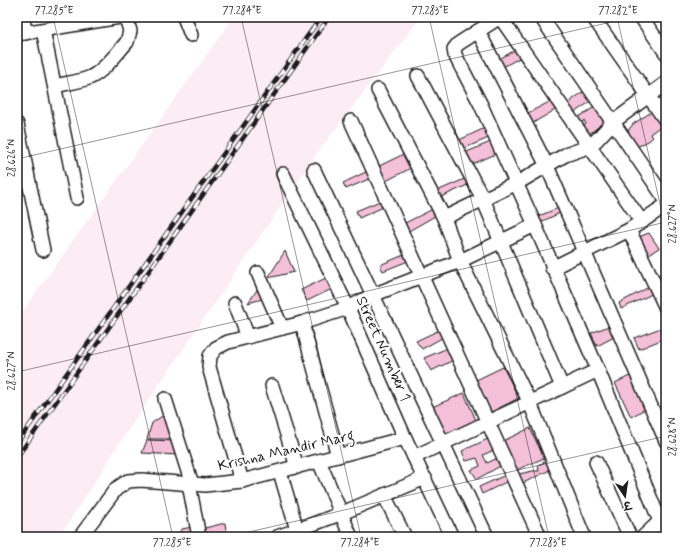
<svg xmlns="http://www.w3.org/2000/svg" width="683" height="554" viewBox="0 0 683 554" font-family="Mynerve,'Playpen Sans Deva',sans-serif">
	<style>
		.built { fill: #fcecf4 }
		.building { fill: #f4bfd9; stroke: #1c1c1c }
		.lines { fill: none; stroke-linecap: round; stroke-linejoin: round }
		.minor-casing { stroke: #1c1c1c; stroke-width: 16 }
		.minor { stroke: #fff; stroke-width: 13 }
		.rail-casing { stroke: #1c1c1c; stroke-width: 4.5 }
		.rail { stroke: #fff; stroke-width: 3; stroke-dasharray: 9; stroke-linecap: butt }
		.ticks { fill: none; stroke: #1c1c1c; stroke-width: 1; stroke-opacity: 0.45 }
		.labels { text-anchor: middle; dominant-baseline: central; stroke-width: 4; stroke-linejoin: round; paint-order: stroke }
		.street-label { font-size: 15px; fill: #1c1c1c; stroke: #fff }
		.neatline { fill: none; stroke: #1c1c1c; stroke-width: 1.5 }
		.ticks-label { font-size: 10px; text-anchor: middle; fill: #1c1c1c }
	</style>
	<rect width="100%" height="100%" fill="#fff"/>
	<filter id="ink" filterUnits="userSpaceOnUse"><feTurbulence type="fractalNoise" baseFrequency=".025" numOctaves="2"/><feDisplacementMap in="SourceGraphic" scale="8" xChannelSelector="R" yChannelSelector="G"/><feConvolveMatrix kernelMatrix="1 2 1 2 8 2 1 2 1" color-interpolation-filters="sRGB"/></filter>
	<g filter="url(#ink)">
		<path class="built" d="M 234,17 L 421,17 L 315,156 L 133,423 L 59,537 L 17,537 L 17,319 Z"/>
		<g class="building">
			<path d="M 519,48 L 523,56 L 503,67 L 499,59 Z"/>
			<path d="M 586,90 L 593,100 L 572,114 L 567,108 L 573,99 Z"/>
			<path d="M 555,99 L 560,107 L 533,123 L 526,114 Z"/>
			<path d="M 598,105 L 607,120 L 588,135 L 582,128 L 586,124 L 584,120 L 582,123 L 577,118 Z"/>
			<path d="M 656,109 L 665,123 L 650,134 L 653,137 L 650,140 L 637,147 L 627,132 L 633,124 Z"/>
			<path d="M 487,127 L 491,137 L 460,150 L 455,142 Z"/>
			<path d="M 493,141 L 498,153 L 468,166 L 462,154 Z"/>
			<path d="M 408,152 L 415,166 L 384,182 L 377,167 Z"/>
			<path d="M 374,168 L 378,175 L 346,189 L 343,183 Z"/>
			<path d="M 469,177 L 472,183 L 441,197 L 437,191 Z"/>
			<path d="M 387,198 L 390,204 L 359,218 L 356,211 Z"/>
			<path d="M 563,206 L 564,211 L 541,222 L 539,216 Z"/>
			<path d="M 433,209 L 435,216 L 407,232 L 403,224 Z"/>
			<path d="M 649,233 L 659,248 L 646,256 L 636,238 Z"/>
			<path d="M 285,251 L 294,272 L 268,278 Z"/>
			<path d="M 411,252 L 413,259 L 383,271 L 380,265 Z"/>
			<path d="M 330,276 L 336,287 L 307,301 L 301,290 Z"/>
			<path d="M 261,284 L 266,298 L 248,303 Z"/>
			<path d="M 651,286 L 654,293 L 621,309 L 619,303 Z"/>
			<path d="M 614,324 L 620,334 L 597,346 L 591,333 Z"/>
			<path d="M 666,326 L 666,338 L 639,349 L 634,338 Z"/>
			<path d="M 446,327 L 449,334 L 422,349 L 416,341 Z"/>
			<path d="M 455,345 L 460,357 L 431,371 L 424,358 Z"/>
			<path d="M 503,367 L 519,398 L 485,415 L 470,383 Z"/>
			<path d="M 636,373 L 652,405 L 631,417 L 615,383 Z"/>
			<path d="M 464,393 L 478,425 L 447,439 L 432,407 Z"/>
			<path d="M 168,412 L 177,439 L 147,439 L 152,423 Z"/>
			<path d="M 530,428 L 544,458 L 512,472 L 499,443 Z"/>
			<path d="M 492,437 L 498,448 L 483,455 L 487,463 L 502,456 L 504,464 L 477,479 L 471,470 L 480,466 L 477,458 L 466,461 L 462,451 Z"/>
			<path d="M 147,440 L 177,441 L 177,455 L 142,453 Z"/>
			<path d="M 547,461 L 550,470 L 519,485 L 515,475 L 532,471 L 539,471 L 538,465 Z"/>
			<path d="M 510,473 L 512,479 L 482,494 L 479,487 Z"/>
			<path d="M 225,523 L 227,537 L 163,537 L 179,533 L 182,529 L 197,526 L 201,529 Z"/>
		</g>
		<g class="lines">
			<g class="minor-casing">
				<g id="minor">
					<path d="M 23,17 L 25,33"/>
					<path d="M 184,17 L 191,35"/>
					<path d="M 500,17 L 458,44 L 454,49 L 455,55 L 481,105 L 535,225 L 598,370 L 666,536"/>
					<path d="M 500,17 L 642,222"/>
					<path d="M 541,17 L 666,200"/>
					<path d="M 593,17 L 666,121"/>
					<path d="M 641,17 L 666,53"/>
					<path d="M 43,30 L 77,198"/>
					<path d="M 478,31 L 547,166 L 666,441"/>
					<path d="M 17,34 L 120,17"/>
					<path d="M 418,76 L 483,199 L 562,387"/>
					<path d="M 55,86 C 67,83 80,82 91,77 C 105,70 117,53 127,42 L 130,31 L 126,17"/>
					<path d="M 378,90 L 444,218 L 460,261 L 530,403 L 584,537"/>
					<path d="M 351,121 L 540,537"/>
					<path d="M 17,124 L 43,250"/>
					<path d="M 314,170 L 487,537"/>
					<path d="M 283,174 L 348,308 L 405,438 L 452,537"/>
					<path d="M 444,218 L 519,182 L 565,155 L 591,146 L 613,122 L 666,83"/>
					<path d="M 629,230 L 666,308"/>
					<path d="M 552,268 L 629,230 L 666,205"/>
					<path d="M 258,273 L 282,328"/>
					<path d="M 235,303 L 248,337"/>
					<path d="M 302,323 L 338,456"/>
					<path d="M 272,386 L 297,467"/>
					<path d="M 165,399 L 192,484"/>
					<path d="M 414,457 L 598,370"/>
					<path d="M 319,461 L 351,537"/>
					<path d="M 596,462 L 630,537"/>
					<path d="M 242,481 L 209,367 L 210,356 L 216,348 L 228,342 L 302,323 L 348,308 L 373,295 L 460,261 L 535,225"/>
					<path d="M 189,484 L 199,537"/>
					<path d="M 384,495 L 405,537"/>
					<path d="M 80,537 L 116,489 L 128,481 L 141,480 L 205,485 L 242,481 L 405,438"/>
					<path d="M 277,537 L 297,530 L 280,472"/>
					<path d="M 301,537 L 297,530 L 340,514 L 425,478"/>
					<path d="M 643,537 L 659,522 L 666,519"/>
				</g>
			</g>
			<use href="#minor" class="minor"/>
			<g class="rail-casing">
				<g id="rail">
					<path d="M 17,443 L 321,17"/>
					<path d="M 17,457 L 329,17"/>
				</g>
			</g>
			<use href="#rail" class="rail"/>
		</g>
	</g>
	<path class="ticks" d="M 53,17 L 173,537M 241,17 L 361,537M 429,17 L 549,537M 617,17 L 666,230M 17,159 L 633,17M 17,372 L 666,222M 227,537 L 666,436"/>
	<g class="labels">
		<g class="street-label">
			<text transform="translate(383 349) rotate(66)">Street Number 1</text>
			<text transform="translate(286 451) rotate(-13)">Krishna Mandir Marg</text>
		</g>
	</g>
	<rect width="683" height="554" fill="none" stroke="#fff" stroke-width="44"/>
	<g transform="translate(625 496) rotate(167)" stroke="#ffffff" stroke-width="3" paint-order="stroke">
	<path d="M0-3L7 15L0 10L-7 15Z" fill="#1c1c1c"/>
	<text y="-6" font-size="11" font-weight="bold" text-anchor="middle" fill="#1c1c1c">उ</text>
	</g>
	<rect x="22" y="22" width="639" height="510" class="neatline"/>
	<g class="ticks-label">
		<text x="54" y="14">77.285°E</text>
		<text x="242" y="14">77.284°E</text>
		<text x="430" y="14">77.283°E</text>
		<text x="618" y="14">77.282°E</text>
		<text transform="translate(11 158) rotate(-90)" y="4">28.626°N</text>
		<text transform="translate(672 224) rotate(-90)" y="4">28.627°N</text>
		<text transform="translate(11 371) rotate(-90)" y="4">28.627°N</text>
		<text transform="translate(672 437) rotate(-90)" y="4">28.628°N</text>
		<text x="172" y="546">77.285°E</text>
		<text x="360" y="546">77.284°E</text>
		<text x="548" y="546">77.283°E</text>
	</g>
</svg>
